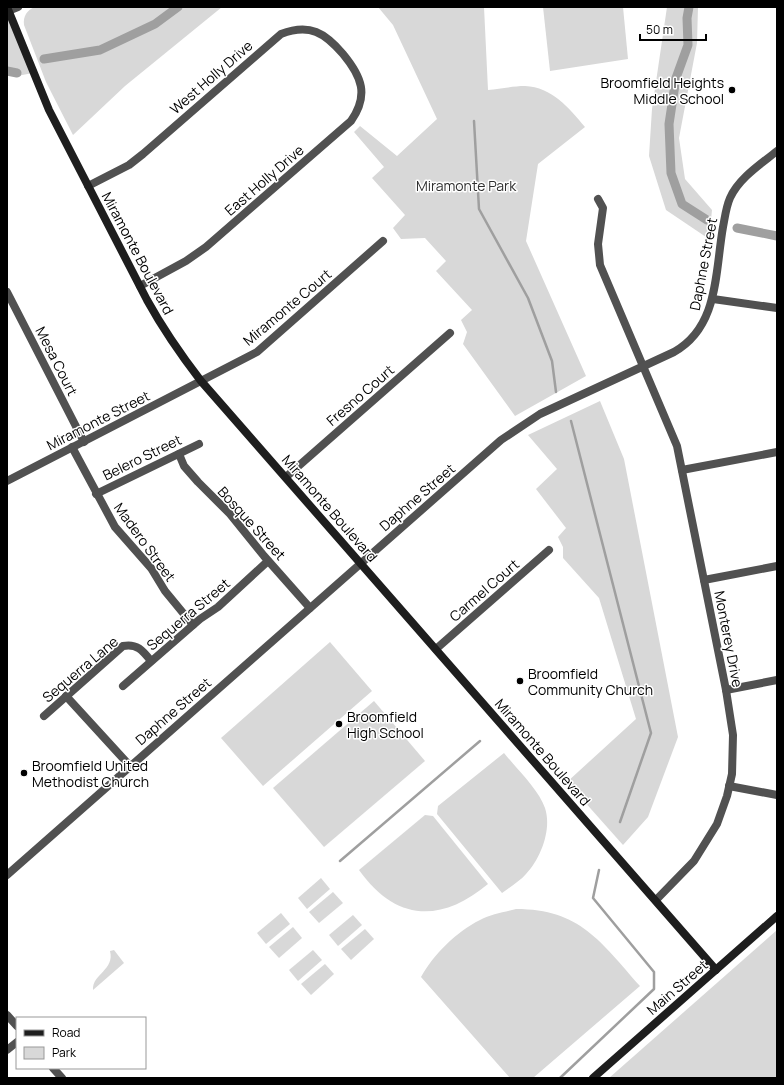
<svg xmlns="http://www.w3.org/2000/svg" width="784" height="1085" viewBox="0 0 784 1085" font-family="Manrope,sans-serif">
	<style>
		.green { fill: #d8d8d8 }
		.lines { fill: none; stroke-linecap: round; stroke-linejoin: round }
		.stream { stroke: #9f9f9f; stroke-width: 2.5 }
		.canal { stroke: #9f9f9f; stroke-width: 9 }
		.street { stroke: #515151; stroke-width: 8 }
		.secondary { stroke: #1e1e1e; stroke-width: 8 }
		.poi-dot { fill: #000; stroke: #fff; stroke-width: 1.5 }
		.labels { text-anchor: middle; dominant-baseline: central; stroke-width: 3; stroke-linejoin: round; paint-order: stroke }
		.street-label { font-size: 14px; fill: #000; stroke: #fff }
		.poi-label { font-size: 14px; fill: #000; stroke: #fff; text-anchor: start }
		.park-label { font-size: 14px; fill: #2f2f2f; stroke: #fff }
	</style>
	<rect width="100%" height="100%" fill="#fff"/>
	<g class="green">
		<path d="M 7,7 L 33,73 L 17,76 L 7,74 Z"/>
		<path d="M 35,7 L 222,7 L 125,86 L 73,135 L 46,82 L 24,25 C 23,16 27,10 35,7 Z"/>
		<path d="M 378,7 L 484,7 L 488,90 C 500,89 513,86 525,86 C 552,87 569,108 585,127 L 538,164 L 526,241 L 586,376 L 515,416 L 463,344 L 467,332 L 461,320 L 472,310 L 436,271 L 446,261 L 425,238 L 401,239 L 393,228 L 405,215 L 372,178 L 384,167 L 354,132 L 360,126 L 397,156 L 437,119 L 393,25 Z"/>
		<path d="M 543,7 L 623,7 L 628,59 L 550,71 Z"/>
		<path d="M 667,7 L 698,7 L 697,43 L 679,138 L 685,179 L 712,210 L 709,239 L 666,210 L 649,156 L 652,109 Z"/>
		<path d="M 600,401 L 624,459 L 678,737 L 648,817 L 623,845 L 567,782 L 636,719 L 599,598 L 563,558 L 563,547 L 558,537 L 566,528 L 536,489 L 557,469 L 528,435 Z"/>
		<path d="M 330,642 L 372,691 L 263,786 L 221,738 Z"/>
		<path d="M 374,701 L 425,761 L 324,847 L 273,788 Z"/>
		<path d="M 504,753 C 516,768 539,790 545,808 C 552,829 541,858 526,874 C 520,881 510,887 502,893 L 437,814 L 438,806 Z"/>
		<path d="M 425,815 L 433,816 L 488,884 C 441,923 396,922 359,870 Z"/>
		<path d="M 321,878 L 330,889 L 307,909 L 298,898 Z"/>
		<path d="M 333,892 L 343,903 L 319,923 L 309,912 Z"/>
		<path d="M 516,909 C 580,909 601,942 640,986 L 533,1078 L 510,1078 L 421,977 C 434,954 456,932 480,920 C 491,914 504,912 516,909 Z"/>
		<path d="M 281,913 L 290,924 L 266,944 L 257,933 Z"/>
		<path d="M 353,915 L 362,925 L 338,946 L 329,935 Z"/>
		<path d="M 293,927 L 302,938 L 279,958 L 269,947 Z"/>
		<path d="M 365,929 L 374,939 L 351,960 L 341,949 Z"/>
		<path d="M 777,930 L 777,1078 L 609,1078 Z"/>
		<path d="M 114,950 L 124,963 L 93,990 C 92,974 115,970 110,951 Z"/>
		<path d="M 313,950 L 322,960 L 298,981 L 289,970 Z"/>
		<path d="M 325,964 L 334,974 L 311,995 L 301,984 Z"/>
	</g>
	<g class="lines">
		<g class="stream">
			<path d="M 474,121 L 479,209 L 528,298 L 552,361 L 556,392"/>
			<path d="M 571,421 L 651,733 L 620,822"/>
			<path d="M 340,861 L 480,741"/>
			<path d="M 560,1078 L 654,989 L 654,972 L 593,898 L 599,870"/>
		</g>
		<g class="canal">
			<path d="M 689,7 L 687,18 L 688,45 L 676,78 L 669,124 L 671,173 L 682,204 L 707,220"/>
			<path d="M 44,59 L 100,50 L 155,24 L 178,7"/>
			<path d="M 7,71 L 17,73"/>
			<path d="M 737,228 L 777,236"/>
		</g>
		<g class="street">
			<path d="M 8,11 L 18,7"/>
			<path d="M 88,186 L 129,165 L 143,154 L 281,34 C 310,23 325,33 343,54 C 362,77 369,95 351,121 L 206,247 L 186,261 L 140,286"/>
			<path d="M 598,199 L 603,208 L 598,244 L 600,265 L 677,446 L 726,690 L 733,735 L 732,774 L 727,796 L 717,824 L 694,861 L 656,900"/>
			<path d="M 7,292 L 84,442"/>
			<path d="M 713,299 L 777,308"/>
			<path d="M 72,447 L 115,527 L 151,568 L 165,591 L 193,625"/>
			<path d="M 179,454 L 184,466 L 198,482 L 230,514 L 264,556 L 310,608"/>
			<path d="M 682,470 L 777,452"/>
			<path d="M 286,477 L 450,333"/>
			<path d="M 7,481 L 257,352 L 383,241"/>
			<path d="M 96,494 L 199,444"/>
			<path d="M 704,580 L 777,566"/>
			<path d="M 436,649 L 549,550"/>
			<path d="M 123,686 L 200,619 L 218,607 L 268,561"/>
			<path d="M 726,690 L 777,680"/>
			<path d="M 66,696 L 130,766"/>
			<path d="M 44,716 L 123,646 C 137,643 143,651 151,661"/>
			<path d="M 729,786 L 777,795"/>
			<path d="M 7,875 L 501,440 L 540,414 L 674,352 C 719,327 715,272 723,227 C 725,217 726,207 730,198 C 739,178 761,164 777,151"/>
			<path d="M 7,1015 L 17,1026"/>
			<path d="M 7,1050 L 17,1042"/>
			<path d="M 53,1068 L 62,1078"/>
		</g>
		<g class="secondary">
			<path d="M 7,7 L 49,110 L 147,300 C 163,329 181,355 201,381 L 716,970"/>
			<path d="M 593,1078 L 777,916"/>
		</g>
	</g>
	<g class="poi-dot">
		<circle cx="732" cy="90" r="4"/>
		<circle cx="520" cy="681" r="4"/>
		<circle cx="339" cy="724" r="4"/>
		<circle cx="24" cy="773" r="4"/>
	</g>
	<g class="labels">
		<g class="street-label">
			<text transform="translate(211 77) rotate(-41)">West Holly Drive</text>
			<text transform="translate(264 180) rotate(-41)">East Holly Drive</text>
			<text transform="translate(138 253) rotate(62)">Miramonte Boulevard</text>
			<text transform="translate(703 264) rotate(-79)">Daphne Street</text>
			<text transform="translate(287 307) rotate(-40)">Miramonte Court</text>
			<text transform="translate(57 361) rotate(63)">Mesa Court</text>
			<text transform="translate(360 395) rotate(-41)">Fresno Court</text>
			<text transform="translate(98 420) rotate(-27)">Miramonte Street</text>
			<text transform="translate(142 457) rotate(-26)">Belero Street</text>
			<text transform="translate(417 497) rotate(-41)">Daphne Street</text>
			<text transform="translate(330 508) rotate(49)">Miramonte Boulevard</text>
			<text transform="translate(252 523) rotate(48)">Bosque Street</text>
			<text transform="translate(145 542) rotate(54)">Madero Street</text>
			<text transform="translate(484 590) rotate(-41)">Carmel Court</text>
			<text transform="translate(188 614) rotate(-40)">Sequerra Street</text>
			<text transform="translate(729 639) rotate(79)">Monterey Drive</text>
			<text transform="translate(80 669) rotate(-40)">Sequerra Lane</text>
			<text transform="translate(173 711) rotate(-41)">Daphne Street</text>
			<text transform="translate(543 752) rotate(49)">Miramonte Boulevard</text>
			<text transform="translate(677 987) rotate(-41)">Main Street</text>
		</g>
		<g class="poi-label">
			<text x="724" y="82" text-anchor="end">Broomfield Heights<tspan x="724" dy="16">Middle School</tspan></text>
			<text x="528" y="673">Broomfield<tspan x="528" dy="16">Community Church</tspan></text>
			<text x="347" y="716">Broomfield<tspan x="347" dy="16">High School</tspan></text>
			<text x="32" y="765">Broomfield United<tspan x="32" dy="16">Methodist Church</tspan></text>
		</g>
		<g class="park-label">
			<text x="466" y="185">Miramonte Park</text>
		</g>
	</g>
	<rect width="784" height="1085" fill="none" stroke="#000000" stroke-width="16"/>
	<rect x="16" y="1017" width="130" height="52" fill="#ffffff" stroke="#999999"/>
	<rect x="24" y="1030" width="20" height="6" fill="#1e1e1e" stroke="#999999"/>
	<text x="52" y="1037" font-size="12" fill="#000000">Road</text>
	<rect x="24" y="1047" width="20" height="12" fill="#d8d8d8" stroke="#999999"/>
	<text x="52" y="1057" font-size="12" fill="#000000">Park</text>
	<path d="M640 34v6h66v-6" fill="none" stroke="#000000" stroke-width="2"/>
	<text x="646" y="34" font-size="12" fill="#000000" stroke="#ffffff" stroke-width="3" paint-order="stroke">50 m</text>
</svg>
